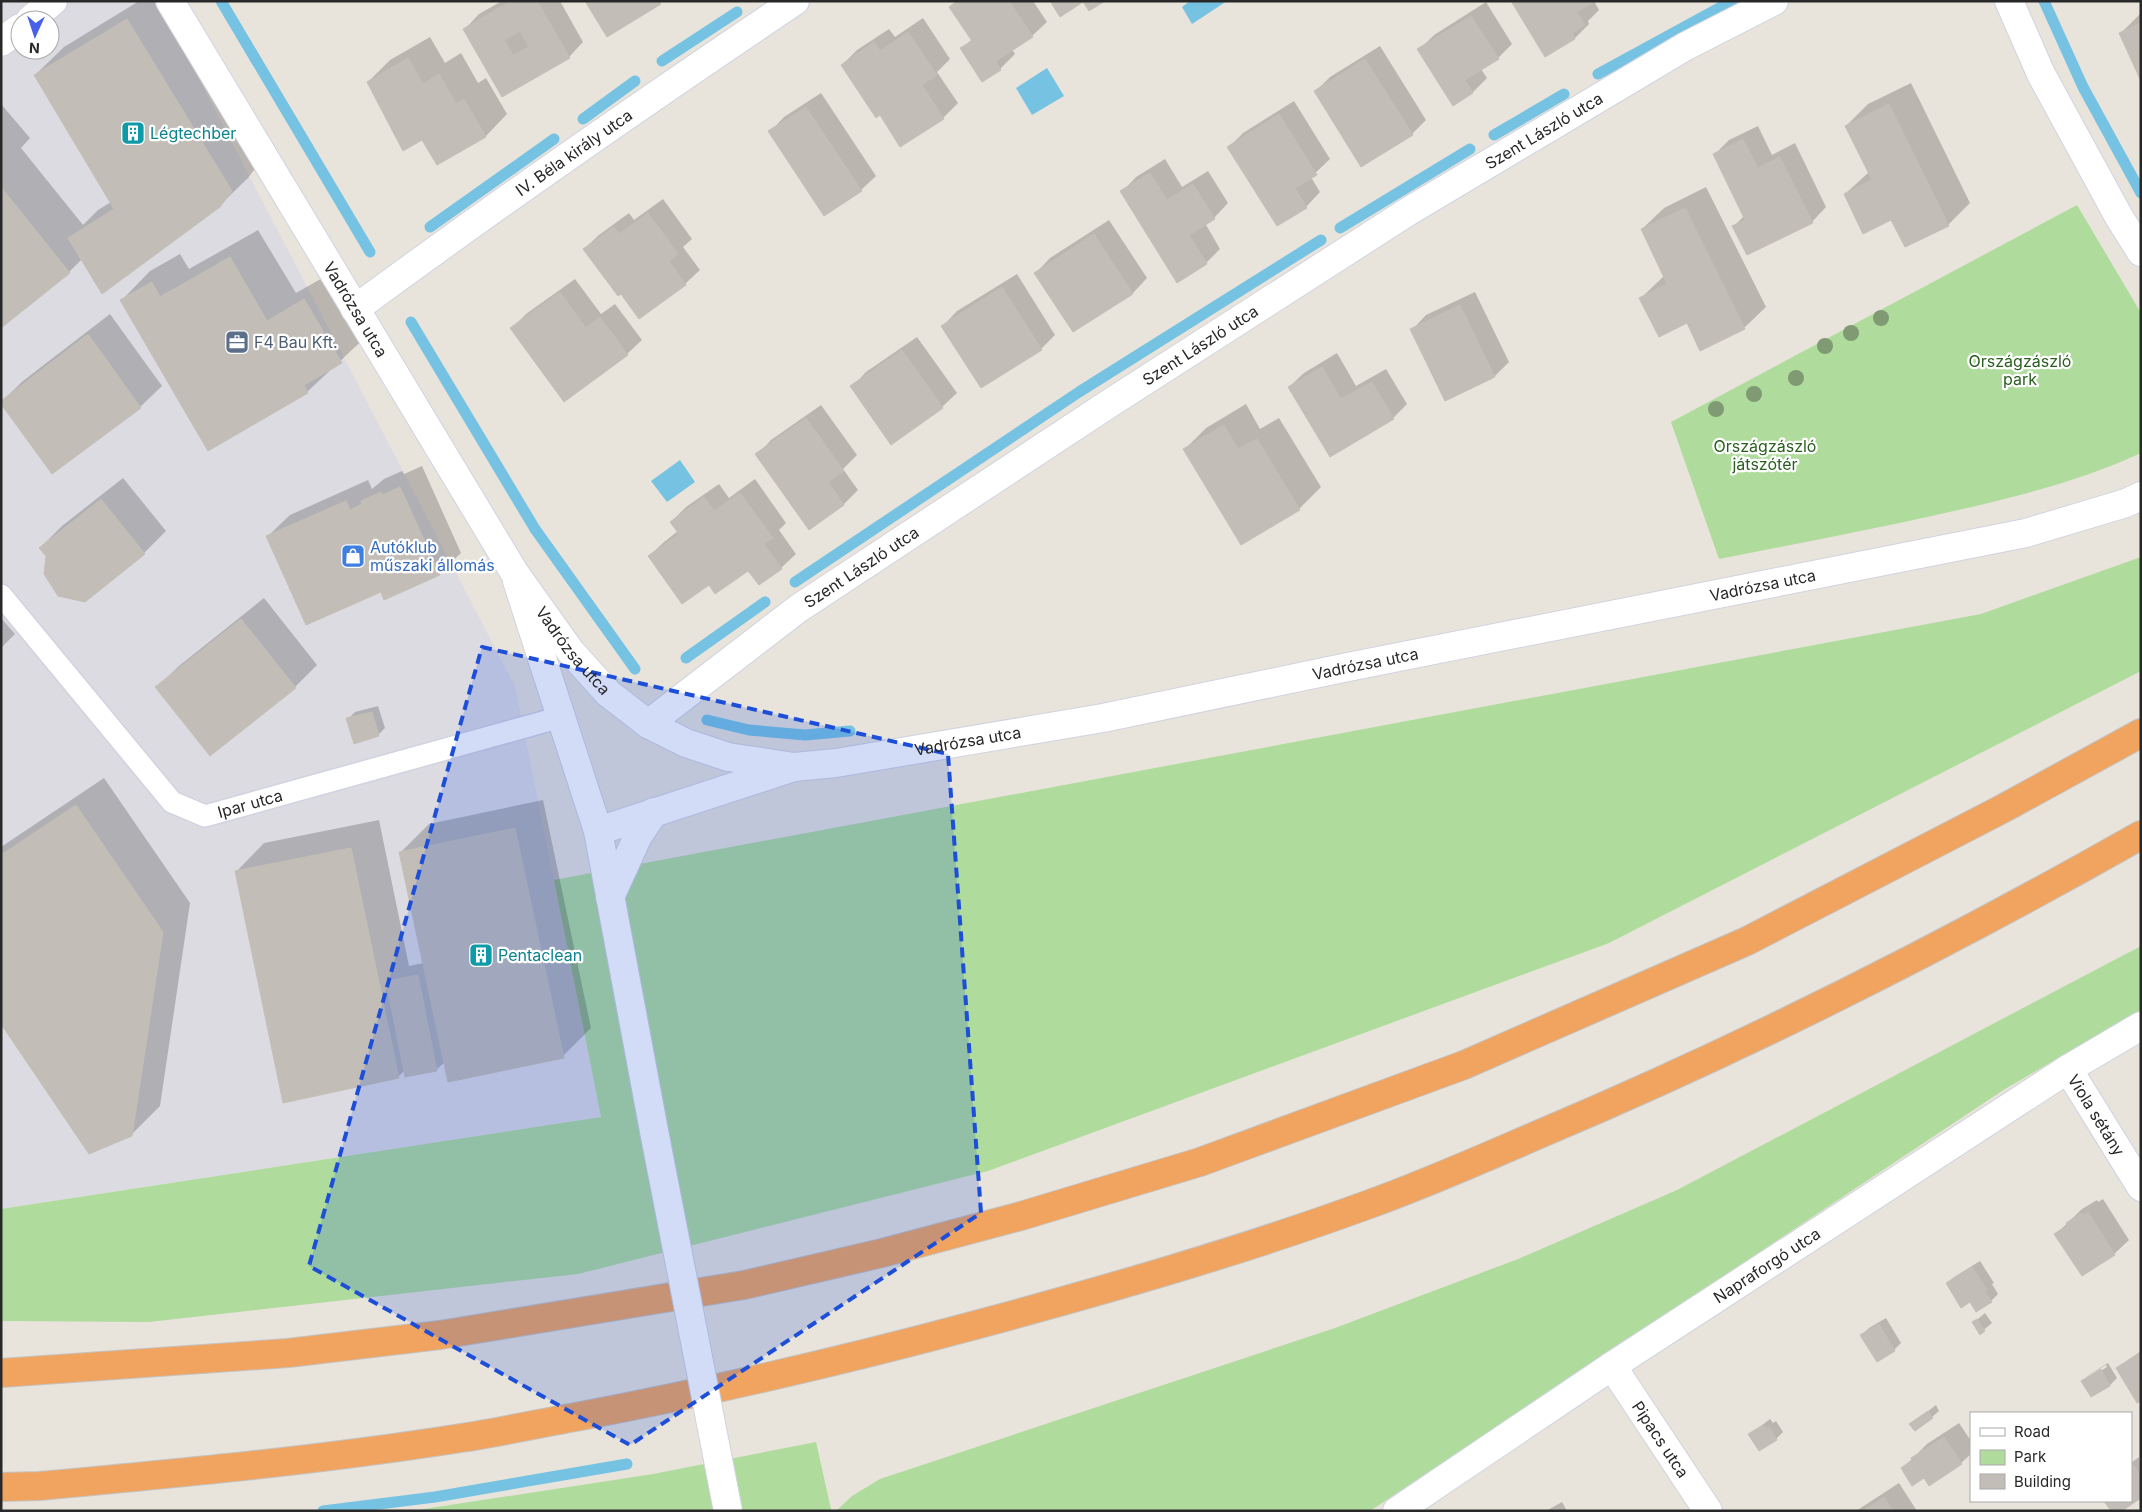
<svg xmlns="http://www.w3.org/2000/svg" width="2142" height="1512" viewBox="0 0 2142 1512" font-family="Inter,sans-serif">
	<style>
		.industrial { fill: #dddbe2; fill-rule: evenodd }
		.green { fill: #afdc9c }
		.water { fill: #76c2e3 }
		.shadow { fill: #0003; fill-rule: evenodd }
		.lines { fill: none; stroke-linecap: round; stroke-linejoin: round }
		.stream { stroke: #76c2e3; stroke-width: 11 }
		.building { fill: #c2bdb7; stroke: #c4bfb5; fill-rule: evenodd }
		.lane-casing { stroke: #d0d3e0; stroke-width: 24 }
		.street-casing { stroke: #d0d3e0; stroke-width: 30 }
		.secondary-casing { stroke: #d0d3e0; stroke-width: 30 }
		.highway-casing { stroke: #c3c3c3; stroke-width: 30 }
		.lane { stroke: #fff; stroke-width: 21 }
		.street { stroke: #fff; stroke-width: 28 }
		.secondary { stroke: #fff; stroke-width: 28 }
		.highway { stroke: #f0a460; stroke-width: 28 }
		.street-bridge-casing { stroke: #d0d3e0; stroke-width: 30; stroke-linecap: butt }
		.street-bridge { stroke: #fff; stroke-width: 28 }
		.tree { fill: #809a74 }
		.marked { fill: #1d4ed8; fill-opacity: 0.2; stroke: #1d4ed8; stroke-width: 4; stroke-dasharray: 10 6; stroke-linejoin: round }
		.labels { text-anchor: middle; dominant-baseline: central; stroke-width: 4.5; stroke-linejoin: round; paint-order: stroke }
		.street-label { font-size: 16px; fill: #282828; stroke: #fff }
		.culture-label { font-size: 16px; fill: #0d838f; stroke: #fff; text-anchor: start }
		.service-label { font-size: 16px; fill: #4e5e75; stroke: #fff; text-anchor: start }
		.park-label { font-size: 16px; fill: #2a5e1f; stroke: #fff }
		.shop-label { font-size: 16px; fill: #366cbe; stroke: #fff; text-anchor: start }
	</style>
	<rect width="100%" height="100%" fill="#e9e4db"/>
	<path class="industrial" d="M 1,1 L 157,1 L 165,14 L 515,686 L 601,1117 L 1,1209 ZM 20,20 L 50,20 L 50,50 L 20,50 Z"/>
	<g class="green">
		<path d="M 2077,205 L 2141,313 L 2141,453 C 2078,482 2012,498 1945,513 C 1870,530 1795,544 1719,559 L 1671,422 Z"/>
		<path d="M 2141,557 L 2141,671 L 1609,943 L 988,1171 L 578,1274 L 149,1322 L 1,1321 L 1,1209 L 601,1117 L 554,880 L 1981,614 Z"/>
		<path d="M 2141,946 L 2141,1010 L 2005,1089 L 1370,1511 L 836,1511 L 852,1496 L 880,1479 L 1335,1328 L 1518,1259 L 1677,1190 Z"/>
		<path d="M 816,1442 L 831,1509 L 834,1511 L 411,1511 L 653,1474 Z"/>
	</g>
	<g class="water">
		<path d="M 1190,1 L 1227,1 L 1192,24 L 1182,7 Z"/>
		<path d="M 1047,68 L 1064,96 L 1032,115 L 1016,88 Z"/>
		<path d="M 680,460 L 695,482 L 667,502 L 651,481 Z"/>
	</g>
	<g class="shadow">
		<path d="M 139,1 L 162,1 L 260,162 L 248,178 L 219,206 L 82,259 L 69,272 L 1,326 L 1,104 L 30,138 L 21,148 L 83,225 L 98,210 L 111,202 L 35,75 L 64,47 Z"/>
		<path d="M 502,1 L 560,1 L 583,42 L 569,57 L 503,95 L 465,29 L 479,14 Z"/>
		<path d="M 956,1 L 1033,1 L 1047,22 L 1032,36 L 1012,49 L 1015,54 L 1001,68 L 982,80 L 962,49 L 972,39 L 951,7 Z"/>
		<path d="M 1513,1 L 1594,1 L 1599,10 L 1588,21 L 1589,24 L 1575,38 Z"/>
		<path d="M 1486,2 L 1512,44 L 1498,58 L 1481,69 L 1487,78 L 1473,92 L 1454,104 L 1419,50 L 1434,35 Z"/>
		<path d="M 2141,13 L 2141,78 L 2121,33 Z"/>
		<path d="M 923,18 L 950,59 L 937,72 L 958,103 L 943,118 L 842,65 L 857,50 L 889,29 L 895,37 Z"/>
		<path d="M 430,37 L 445,63 L 461,53 L 478,83 L 486,78 L 507,114 L 486,136 L 437,164 L 422,138 L 368,82 L 390,60 Z"/>
		<path d="M 1380,46 L 1426,120 L 1412,134 L 1315,92 L 1330,77 Z"/>
		<path d="M 1911,83 L 1970,203 L 1948,225 L 1892,218 L 1845,194 L 1869,172 L 1846,126 L 1868,104 Z"/>
		<path d="M 821,93 L 876,176 L 861,190 L 770,132 L 784,117 Z"/>
		<path d="M 1294,101 L 1330,159 L 1311,177 L 1320,192 L 1306,207 L 1229,147 L 1243,133 Z"/>
		<path d="M 1758,126 L 1772,155 L 1795,143 L 1826,207 L 1812,222 L 1734,226 L 1744,216 L 1715,154 L 1729,140 Z"/>
		<path d="M 1165,159 L 1182,187 L 1208,171 L 1228,203 L 1214,218 L 1205,223 L 1220,249 L 1206,263 L 1122,192 L 1136,177 Z"/>
		<path d="M 1706,187 L 1766,307 L 1744,328 L 1641,298 L 1665,275 L 1642,229 L 1664,208 Z"/>
		<path d="M 663,199 L 692,239 L 683,247 L 700,270 L 685,284 L 621,292 L 584,249 L 599,235 L 629,213 L 634,220 Z"/>
		<path d="M 1109,220 L 1147,278 L 1133,293 L 1074,331 L 1036,273 L 1050,258 Z"/>
		<path d="M 258,230 L 296,293 L 333,272 L 369,334 L 307,392 L 209,449 L 122,300 L 150,271 L 180,254 L 189,269 Z"/>
		<path d="M 1017,274 L 1055,335 L 1041,349 L 943,326 L 957,311 Z"/>
		<path d="M 575,279 L 601,314 L 615,304 L 642,340 L 627,354 L 512,328 L 526,314 Z"/>
		<path d="M 1475,292 L 1509,362 L 1495,376 L 1446,400 L 1412,330 L 1426,315 Z"/>
		<path d="M 110,314 L 162,386 L 140,407 L 1,402 L 23,381 Z"/>
		<path d="M 917,337 L 957,393 L 942,407 L 852,387 L 866,372 Z"/>
		<path d="M 1337,353 L 1356,386 L 1386,369 L 1407,404 L 1393,418 L 1289,387 L 1304,373 Z"/>
		<path d="M 1246,404 L 1260,429 L 1279,418 L 1321,487 L 1299,509 L 1185,449 L 1206,428 Z"/>
		<path d="M 821,405 L 857,455 L 843,469 L 858,490 L 844,504 L 809,529 L 757,455 L 771,440 Z"/>
		<path d="M 422,466 L 461,553 L 439,574 L 382,590 L 268,536 L 290,515 L 368,480 L 372,489 L 384,479 L 402,471 L 404,474 Z"/>
		<path d="M 123,478 L 166,531 L 144,553 L 85,601 L 40,548 L 62,526 Z"/>
		<path d="M 755,479 L 786,523 L 779,530 L 796,554 L 781,568 L 748,569 L 710,584 L 649,556 L 664,542 L 678,531 L 671,522 L 686,507 L 719,484 L 729,498 Z"/>
		<path d="M 264,598 L 317,665 L 295,687 L 210,754 L 157,687 L 179,666 Z"/>
		<path d="M 1,618 L 15,634 L 1,648 Z"/>
		<path d="M 378,706 L 385,728 L 378,735 L 348,719 L 355,712 Z"/>
		<path d="M 104,778 L 190,903 L 160,1106 L 131,1135 L 1,1022 L 1,847 Z"/>
		<path d="M 543,800 L 591,1028 L 563,1056 L 445,1062 L 436,1070 L 405,1070 L 398,1077 L 236,872 L 264,843 L 379,820 L 409,966 L 424,963 L 401,852 L 429,824 Z"/>
		<path d="M 2103,1199 L 2129,1240 L 2114,1254 L 2056,1234 L 2082,1209 L 2097,1200 L 2098,1202 Z"/>
		<path d="M 1980,1261 L 1994,1283 L 1992,1284 L 1998,1294 L 1991,1301 L 1971,1301 L 1947,1284 L 1954,1277 Z"/>
		<path d="M 1985,1313 L 1992,1323 L 1980,1333 L 1973,1323 Z"/>
		<path d="M 1886,1318 L 1901,1343 L 1894,1350 L 1877,1360 L 1862,1335 L 1869,1328 Z"/>
		<path d="M 2141,1351 L 2141,1399 L 2117,1368 Z"/>
		<path d="M 2108,1363 L 2117,1378 L 2110,1385 L 2091,1395 L 2083,1381 L 2090,1374 ZM 2106,1365 L 2107,1367 L 2089,1378 L 2089,1375 Z"/>
		<path d="M 1936,1405 L 1939,1411 L 1932,1417 L 1911,1424 Z"/>
		<path d="M 1770,1419 L 1773,1423 L 1776,1421 L 1783,1432 L 1776,1439 L 1750,1434 Z"/>
		<path d="M 1959,1423 L 1971,1441 L 1971,1454 L 1961,1463 L 1925,1476 L 1903,1468 L 1927,1444 Z"/>
		<path d="M 2139,1457 L 2141,1496 L 2113,1511 L 2106,1501 L 2131,1501 L 2131,1463 Z"/>
		<path d="M 1899,1483 L 1917,1511 L 1856,1511 Z"/>
		<path d="M 1562,1502 L 1567,1511 L 1546,1511 Z"/>
	</g>
	<g class="lines">
		<g class="stream">
			<path d="M 221,1 L 370,252"/>
			<path d="M 2044,1 L 2083,87 L 2141,193"/>
			<path d="M 662,61 L 737,12"/>
			<path d="M 1598,74 L 1732,1"/>
			<path d="M 583,119 L 635,81"/>
			<path d="M 1494,135 L 1564,94"/>
			<path d="M 430,227 L 554,139"/>
			<path d="M 1340,228 L 1470,149"/>
			<path d="M 411,322 L 535,529 L 635,669"/>
			<path d="M 795,582 L 1079,392 L 1321,240"/>
			<path d="M 686,658 L 765,602"/>
			<path d="M 707,720 L 749,730 L 805,735 L 850,731"/>
			<path d="M 323,1511 L 435,1497 L 627,1464"/>
		</g>
	</g>
	<g class="building">
		<path d="M 511,1 L 537,1 L 570,58 L 502,97 L 463,29 ZM 520,31 L 529,47 L 513,55 L 504,40 Z"/>
		<path d="M 585,1 L 659,1 L 661,4 L 607,37 Z"/>
		<path d="M 957,1 L 1009,1 L 1033,37 L 996,61 L 1001,70 L 982,82 L 960,48 L 972,41 L 949,7 Z"/>
		<path d="M 1050,1 L 1105,1 L 1089,11 L 1083,2 L 1060,17 Z"/>
		<path d="M 1511,1 L 1595,1 L 1577,12 L 1585,25 L 1572,33 L 1575,39 L 1545,57 Z"/>
		<path d="M 1471,16 L 1499,59 L 1465,80 L 1473,93 L 1453,106 L 1417,49 Z"/>
		<path d="M 127,19 L 232,191 L 220,207 L 102,294 L 68,238 L 114,209 L 34,75 Z"/>
		<path d="M 2141,23 L 2141,81 L 2119,33 Z"/>
		<path d="M 908,32 L 937,75 L 922,85 L 944,119 L 900,147 L 880,115 L 876,118 L 841,65 L 874,42 L 880,51 Z"/>
		<path d="M 408,58 L 423,84 L 439,74 L 456,104 L 464,99 L 486,137 L 437,165 L 422,140 L 403,151 L 367,82 Z"/>
		<path d="M 1365,59 L 1413,135 L 1361,167 L 1314,91 Z"/>
		<path d="M 1889,104 L 1949,226 L 1905,247 L 1891,220 L 1863,234 L 1844,194 L 1872,180 L 1845,126 Z"/>
		<path d="M 806,107 L 862,191 L 824,216 L 768,131 Z"/>
		<path d="M 1279,114 L 1317,175 L 1295,188 L 1307,208 L 1277,226 L 1227,147 Z"/>
		<path d="M 1743,139 L 1758,168 L 1780,157 L 1813,223 L 1747,255 L 1732,226 L 1745,220 L 1713,154 Z"/>
		<path d="M 1150,173 L 1167,200 L 1193,184 L 1215,219 L 1189,235 L 1207,264 L 1177,283 L 1120,191 Z"/>
		<path d="M 1,187 L 70,273 L 1,328 Z"/>
		<path d="M 1685,208 L 1745,329 L 1700,351 L 1687,323 L 1659,337 L 1639,298 L 1667,284 L 1641,229 Z"/>
		<path d="M 648,213 L 678,254 L 669,261 L 686,285 L 639,319 L 621,294 L 618,296 L 583,249 L 614,227 L 619,234 Z"/>
		<path d="M 1094,234 L 1133,294 L 1073,332 L 1034,273 Z"/>
		<path d="M 230,257 L 267,321 L 304,299 L 342,363 L 304,385 L 308,393 L 208,451 L 120,300 L 152,282 L 160,297 Z"/>
		<path d="M 1002,287 L 1042,350 L 981,388 L 941,326 Z"/>
		<path d="M 560,292 L 586,328 L 600,317 L 628,355 L 564,402 L 510,328 Z"/>
		<path d="M 1460,305 L 1495,377 L 1445,401 L 1410,329 Z"/>
		<path d="M 88,334 L 141,408 L 52,474 L 1,404 L 1,401 Z"/>
		<path d="M 902,350 L 943,408 L 891,445 L 850,386 Z"/>
		<path d="M 1322,367 L 1341,399 L 1372,382 L 1394,419 L 1330,457 L 1288,387 Z"/>
		<path d="M 806,418 L 844,471 L 828,482 L 844,505 L 809,530 L 755,454 Z"/>
		<path d="M 1224,425 L 1238,449 L 1257,439 L 1300,510 L 1241,545 L 1183,449 Z"/>
		<path d="M 400,487 L 440,575 L 384,600 L 381,592 L 306,625 L 266,536 L 346,501 L 350,510 L 362,504 L 361,501 L 381,492 L 382,495 Z"/>
		<path d="M 740,493 L 773,538 L 764,544 L 782,569 L 759,585 L 748,571 L 715,594 L 709,585 L 682,604 L 648,556 L 679,534 L 670,522 L 704,497 L 714,511 Z"/>
		<path d="M 101,499 L 145,554 L 85,602 L 58,596 L 44,574 L 46,556 L 39,548 Z"/>
		<path d="M 241,619 L 296,688 L 210,756 L 155,687 Z"/>
		<path d="M 372,712 L 379,736 L 354,744 L 346,718 Z"/>
		<path d="M 76,805 L 163,932 L 132,1136 L 89,1154 L 1,1024 L 1,855 Z"/>
		<path d="M 515,828 L 564,1058 L 448,1082 L 399,852 Z"/>
		<path d="M 351,848 L 399,1078 L 283,1103 L 235,871 Z"/>
		<path d="M 418,975 L 437,1071 L 405,1077 L 386,981 Z"/>
		<path d="M 2088,1212 L 2115,1255 L 2082,1276 L 2054,1234 L 2068,1225 L 2066,1223 L 2082,1213 L 2083,1216 Z"/>
		<path d="M 1972,1267 L 1987,1290 L 1985,1292 L 1992,1302 L 1976,1312 L 1970,1302 L 1961,1308 L 1946,1283 Z"/>
		<path d="M 1977,1319 L 1985,1331 L 1980,1335 L 1972,1322 Z"/>
		<path d="M 1879,1324 L 1895,1351 L 1877,1362 L 1860,1335 Z"/>
		<path d="M 2141,1352 L 2141,1401 L 2137,1403 L 2116,1368 Z"/>
		<path d="M 2101,1369 L 2110,1386 L 2091,1397 L 2081,1381 Z"/>
		<path d="M 1928,1411 L 1933,1418 L 1915,1431 L 1909,1424 Z"/>
		<path d="M 1763,1425 L 1766,1429 L 1769,1427 L 1777,1440 L 1759,1451 L 1748,1434 Z"/>
		<path d="M 1944,1437 L 1962,1464 L 1929,1486 L 1924,1478 L 1912,1486 L 1901,1468 L 1912,1460 L 1911,1458 Z"/>
		<path d="M 2132,1463 L 2141,1476 L 2141,1494 L 2139,1495 L 2141,1498 L 2122,1511 L 2111,1511 L 2104,1501 L 2131,1501 Z"/>
		<path d="M 1884,1497 L 1893,1511 L 1863,1511 Z"/>
	</g>
	<g class="lines">
		<g class="lane-casing">
			<g id="lane">
				<path id="s1" d="M 1,595 L 172,802 L 205,816 L 561,717"/>
			</g>
		</g>
		<g class="street-casing">
			<g id="street">
				<path d="M 2009,1 L 2041,74 L 2119,217 L 2141,252"/>
				<path d="M 30,20 L 53,1"/>
				<path d="M 1,42 L 20,28"/>
				<path id="s2" d="M 355,309 C 499,203 646,101 795,1"/>
				<path d="M 517,581 L 598,831 L 654,1131"/>
				<path id="s3" d="M 648,724 L 799,608 L 1107,405 L 1409,211 L 1686,46 L 1774,1"/>
				<path d="M 598,831 L 794,767"/>
				<path d="M 610,897 L 638,836 L 654,812"/>
				<path id="s4" d="M 2068,1069 L 2141,1187"/>
				<path id="s5" d="M 1612,1366 L 1708,1511"/>
				<path id="s6" d="M 1397,1511 L 1612,1366 L 2068,1069 L 2141,1026"/>
			</g>
		</g>
		<g class="secondary-casing">
			<g id="secondary">
				<path id="s7" d="M 170,1 L 514,572 L 571,652 L 608,693 L 648,724 L 686,743 L 728,757 L 794,767 L 836,763 L 1103,718 L 1348,667 L 2026,533 L 2126,503 L 2141,496"/>
			</g>
		</g>
		<g class="highway-casing">
			<g id="highway">
				<path d="M 1,1373 L 288,1353 L 440,1335 L 744,1285 L 882,1253 L 1021,1216 L 1200,1162 L 1464,1065 L 1747,941 L 2004,808 L 2141,733"/>
				<path d="M 1,1487 L 40,1486 C 181,1473 321,1460 461,1438 C 501,1432 541,1423 581,1416 C 717,1390 850,1359 983,1323 C 1112,1288 1241,1251 1367,1205 C 1426,1184 1484,1158 1542,1133 C 1748,1046 1947,945 2141,835"/>
			</g>
		</g>
		<use href="#lane" class="lane"/>
		<use href="#street" class="street"/>
		<use href="#secondary" class="secondary"/>
		<use href="#highway" class="highway"/>
		<g class="street-bridge-casing">
			<path id="street-bridge" d="M 654,1131 L 728,1511"/>
		</g>
		<use href="#street-bridge" class="street-bridge"/>
	</g>
	<g class="tree">
		<circle cx="1881" cy="318" r="8"/>
		<circle cx="1851" cy="333" r="8"/>
		<circle cx="1825" cy="346" r="8"/>
		<circle cx="1796" cy="378" r="8"/>
		<circle cx="1754" cy="394" r="8"/>
		<circle cx="1716" cy="409" r="8"/>
	</g>
	<path class="marked" d="M 482,647 L 948,754 L 981,1213 L 630,1445 L 309,1266 Z"/>
	<defs>
		<g id="building-square" transform="scale(1.25)"><rect x="-9" y="-9" width="18" height="18" rx="4" fill="#0f9aa8" stroke="#fff"/><path d="M-4-6H4V6H1V3H-1V6H-4ZM-2.5-4.3h1.7v1.8h-1.7ZM.8-4.3h1.7v1.8H.8ZM-2.5-1h1.7V.8h-1.7ZM.8-1h1.7V.8H.8Z" fill="#fff"/></g>
		<g id="office-square" transform="scale(1.25)"><rect x="-9" y="-9" width="18" height="18" rx="4" fill="#5c6f8a" stroke="#fff"/><path d="M-6-3h4V-5.5h4V-3h4V5H-6ZM-1-4.5V-3h2v-1.5ZM-6 0V1H6V0Z" fill="#fff"/></g>
		<g id="shop-square" transform="scale(1.25)"><rect x="-9" y="-9" width="18" height="18" rx="4" fill="#3f7fe0" stroke="#fff"/><path d="M-5-2.5h2.3a2.7 3.5 0 0 1 5.4 0H5L5.5 6h-11ZM-1.5-2.5h3a1.5 2.3 0 0 0-3 0Z" fill="#fff"/></g>
	</defs>
	<g fill-rule="evenodd">
		<use href="#building-square" x="133" y="133"/>
		<use href="#office-square" x="237" y="342"/>
		<use href="#shop-square" x="353" y="556"/>
		<use href="#building-square" x="481" y="955"/>
	</g>
	<g class="labels">
		<g class="street-label">
			<text stroke="none"><textPath href="#s3" startOffset="1075">Szent László utca</textPath></text>
			<text stroke="none"><textPath href="#s2" startOffset="269">IV. Béla király utca</textPath></text>
			<text stroke="none"><textPath href="#s7" startOffset="360">Vadrózsa utca</textPath></text>
			<text stroke="none"><textPath href="#s3" startOffset="670">Szent László utca</textPath></text>
			<text stroke="none"><textPath href="#s3" startOffset="265">Szent László utca</textPath></text>
			<text stroke="none"><textPath href="#s7" startOffset="2010">Vadrózsa utca</textPath></text>
			<text stroke="none"><textPath href="#s7" startOffset="765">Vadrózsa utca</textPath></text>
			<text stroke="none"><textPath href="#s7" startOffset="1605">Vadrózsa utca</textPath></text>
			<text stroke="none"><textPath href="#s7" startOffset="1200">Vadrózsa utca</textPath></text>
			<text stroke="none"><textPath href="#s1" startOffset="351">Ipar utca</textPath></text>
			<text stroke="none"><textPath href="#s4" startOffset="54">Viola sétány</textPath></text>
			<text stroke="none"><textPath href="#s6" startOffset="444">Napraforgó utca</textPath></text>
			<text stroke="none"><textPath href="#s5" startOffset="88">Pipacs utca</textPath></text>
		</g>
		<g class="culture-label">
			<text x="150" y="133">Légtechber</text>
			<text x="498" y="955">Pentaclean</text>
		</g>
		<g class="service-label">
			<text x="254" y="342">F4 Bau Kft.</text>
		</g>
		<g class="park-label">
			<text x="2020" y="361">Országzászló<tspan x="2020" dy="18">park</tspan></text>
			<text x="1765" y="446">Országzászló<tspan x="1765" dy="18">játszótér</tspan></text>
		</g>
		<g class="shop-label">
			<text x="370" y="547">Autóklub<tspan x="370" dy="18">műszaki állomás</tspan></text>
		</g>
	</g>
	<rect width="2142" height="1512" fill="none" stroke="#282828" stroke-width="5"/>
	<rect x="1970" y="1412" width="162" height="90" fill="#ffffff" stroke="#a9a9a9"/>
	<rect x="1980" y="1428" width="25" height="8" fill="#ffffff" stroke="#a9a9a9"/>
	<text x="2014" y="1437" font-size="15" fill="#282828">Road</text>
	<rect x="1980" y="1450" width="25" height="15" fill="#afdc9c" stroke="#a9a9a9"/>
	<text x="2014" y="1462" font-size="15" fill="#282828">Park</text>
	<rect x="1980" y="1474" width="25" height="15" fill="#c2bdb7" stroke="#a9a9a9"/>
	<text x="2014" y="1487" font-size="15" fill="#282828">Building</text>
	<g transform="translate(35 35) rotate(183)"><circle r="24" fill="#ffffff" stroke="#a9a9a9"/>
	<path d="M0-4L9 19L0 12L-9 19Z" fill="#485fea"/>
	<text y="-8" font-size="14" font-weight="bold" text-anchor="middle" fill="#282828">N</text>
	</g>
</svg>
